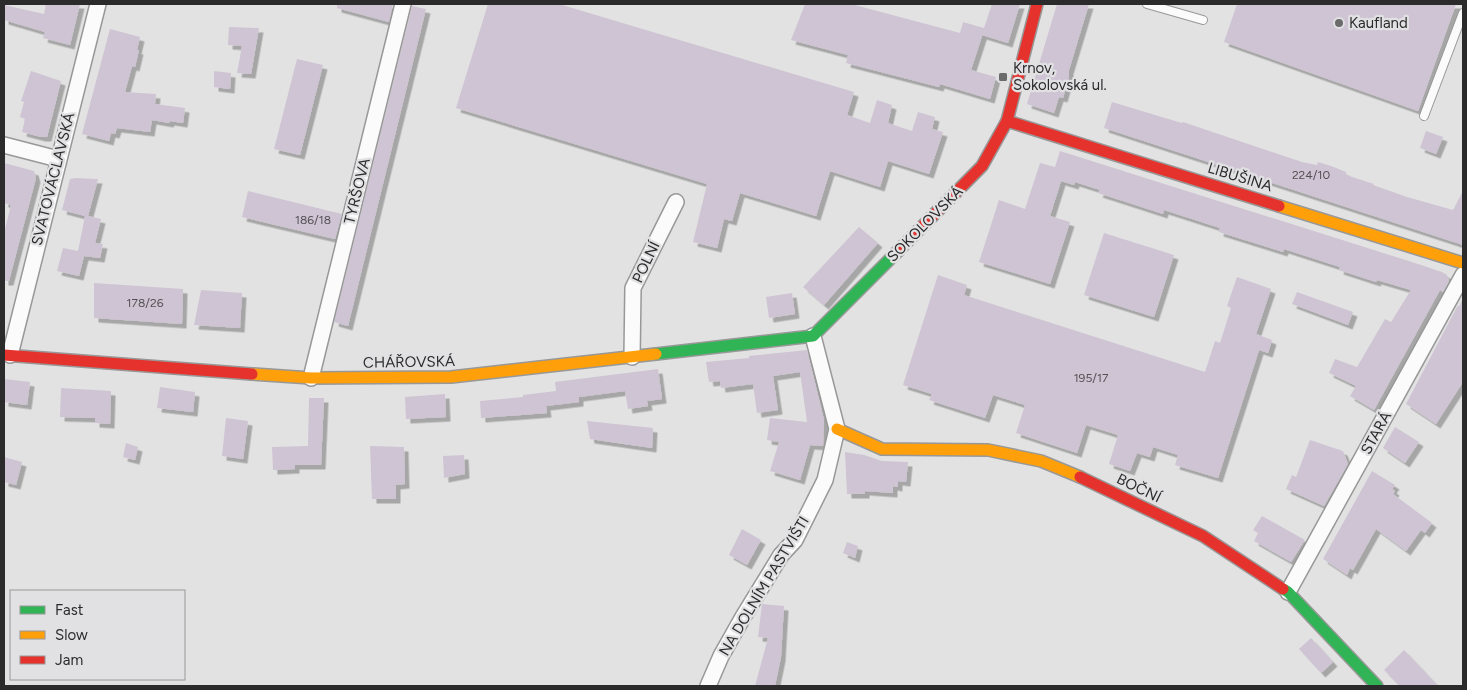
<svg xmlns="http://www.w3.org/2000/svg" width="1467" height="690" viewBox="0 0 1467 690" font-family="Figtree,sans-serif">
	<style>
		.building { fill: #cfc4d3; filter: url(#shadow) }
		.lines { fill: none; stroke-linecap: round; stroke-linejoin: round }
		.lane-casing { stroke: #989898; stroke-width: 10 }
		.street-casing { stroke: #989898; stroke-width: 18 }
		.fast-casing { stroke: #989898; stroke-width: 14 }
		.slow-casing { stroke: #989898; stroke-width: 14 }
		.jam-casing { stroke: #989898; stroke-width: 14 }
		.lane { stroke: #fbfbfb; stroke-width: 8 }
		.street { stroke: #fbfbfb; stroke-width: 15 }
		.fast { stroke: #30b455; stroke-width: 11 }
		.slow { stroke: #ff9f0a; stroke-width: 11 }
		.jam { stroke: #e5322d; stroke-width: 11 }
		.poi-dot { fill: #6b6b6b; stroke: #e1e1e3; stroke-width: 2 }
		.labels { text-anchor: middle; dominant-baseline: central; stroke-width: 4.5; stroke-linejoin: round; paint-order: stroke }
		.number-label { font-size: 12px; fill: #545155 }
		.poi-label { font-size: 15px; fill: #2b2b2b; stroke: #e1e1e3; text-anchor: start }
		.street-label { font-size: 15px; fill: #2b2b2b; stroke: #e1e1e3 }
	</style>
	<defs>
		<filter id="shadow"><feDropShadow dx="4.5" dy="4.5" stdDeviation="0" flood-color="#0004"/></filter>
	</defs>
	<rect width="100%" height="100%" fill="#e2e2e2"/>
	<g class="building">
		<path d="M 46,4 L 80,4 L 70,45 L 43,38 L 45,32 L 4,20 L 4,5 L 44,14 Z"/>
		<path d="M 337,4 L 393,4 L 389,22 L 337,8 Z"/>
		<path d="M 488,4 L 559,4 L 854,92 L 847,115 L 870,123 L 877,100 L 892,105 L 888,123 L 912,131 L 918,112 L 935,117 L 932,129 L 943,132 L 929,174 L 888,161 L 880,187 L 830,171 L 816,216 L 740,193 L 732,221 L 724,219 L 717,248 L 693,242 L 707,184 L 456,108 Z"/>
		<path d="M 805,4 L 851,4 L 960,33 L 963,22 L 984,28 L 992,4 L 1020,4 L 1008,43 L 982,35 L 983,33 L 971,70 L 996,77 L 990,99 L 940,84 L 939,87 L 846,63 L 848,55 L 791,40 Z"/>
		<path d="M 1057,4 L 1089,4 L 1069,70 L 1069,77 L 1063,98 L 1059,97 L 1054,113 L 1027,104 Z"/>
		<path d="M 1237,4 L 1456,4 L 1418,111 L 1224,42 Z"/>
		<path d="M 412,6 L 426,9 L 348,326 L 334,322 Z"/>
		<path d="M 229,27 L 259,28 L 251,74 L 237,73 L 242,46 L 228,45 Z"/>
		<path d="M 110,29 L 140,37 L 137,50 L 139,50 L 135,67 L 132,66 L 125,92 L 156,94 L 155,104 L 185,108 L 183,123 L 170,121 L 169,123 L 152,120 L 150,132 L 117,128 L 115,134 L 111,133 L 109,141 L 82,134 Z"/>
		<path d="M 297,59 L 323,65 L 300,155 L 274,149 Z"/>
		<path d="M 31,71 L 61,81 L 47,137 L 41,137 L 22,132 L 25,119 L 20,117 L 24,102 L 21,101 Z"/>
		<path d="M 214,71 L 231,73 L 230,89 L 214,87 Z"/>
		<path d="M 1112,102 L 1155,115 L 1182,123 L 1183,122 L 1302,162 L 1317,165 L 1318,162 L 1331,166 L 1346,172 L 1346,175 L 1374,184 L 1373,185 L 1407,197 L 1453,210 L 1463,191 L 1463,245 L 1104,128 Z"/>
		<path d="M 1426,131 L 1443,137 L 1436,154 L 1420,148 Z"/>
		<path d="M 1060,151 L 1415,263 L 1442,272 L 1447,275 L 1449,281 L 1443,292 L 1440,290 L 1374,410 L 1350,396 L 1356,386 L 1329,373 L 1335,359 L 1357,367 L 1385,319 L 1391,322 L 1411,290 L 1377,280 L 1376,282 L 1339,270 L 1340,267 L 1284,249 L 1283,252 L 1219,232 L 1220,228 L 1164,210 L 1163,214 L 1126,202 L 1098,193 L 1100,190 L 1075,182 L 1074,185 L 1061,181 L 1050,216 L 1070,222 L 1050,284 L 979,262 L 999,200 L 1025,209 L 1040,163 L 1055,167 Z"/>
		<path d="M 4,163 L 34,171 L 36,178 L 9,281 L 4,281 L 4,233 L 11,205 L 4,203 Z"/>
		<path d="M 75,178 L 98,179 L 88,216 L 101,219 L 95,243 L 103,244 L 100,258 L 84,256 L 79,276 L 57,271 L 63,248 L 78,251 L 85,216 L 62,210 L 70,179 Z"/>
		<path d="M 248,191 L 342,214 L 335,239 L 242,217 Z"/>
		<path d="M 859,227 L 878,243 L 824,305 L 803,287 Z"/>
		<path d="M 1104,233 L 1174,255 L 1154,317 L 1084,295 Z"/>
		<path d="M 938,275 L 967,285 L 964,295 L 1205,372 L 1215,341 L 1220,343 L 1231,308 L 1227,306 L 1237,277 L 1271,289 L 1256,334 L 1272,340 L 1268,353 L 1259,350 L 1218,478 L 1175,465 L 1178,455 L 1153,447 L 1150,457 L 1137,453 L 1130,471 L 1109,464 L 1118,435 L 1086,425 L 1077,453 L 1016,433 L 1025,405 L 993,395 L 985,418 L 929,400 L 932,394 L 903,385 Z"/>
		<path d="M 94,283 L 183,289 L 182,324 L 94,318 Z"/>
		<path d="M 201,290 L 242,293 L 240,328 L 194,325 Z"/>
		<path d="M 1297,292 L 1353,312 L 1348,325 L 1292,304 Z"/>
		<path d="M 792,293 L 795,314 L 769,318 L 766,297 Z"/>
		<path d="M 1463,298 L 1463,382 L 1436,424 L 1406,404 L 1458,305 L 1459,307 Z"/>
		<path d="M 807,350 L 824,420 L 823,446 L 810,445 L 800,480 L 770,471 L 779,442 L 767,440 L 770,418 L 807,422 L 800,372 L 773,376 L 778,410 L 757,413 L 753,384 L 721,388 L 720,381 L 709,382 L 706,362 L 749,358 L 749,356 Z"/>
		<path d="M 658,369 L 662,399 L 647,401 L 648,406 L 628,409 L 625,391 L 579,397 L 579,402 L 546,406 L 547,413 L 481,418 L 480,401 L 523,397 L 523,395 L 556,391 L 555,382 Z"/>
		<path d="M 4,379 L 30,382 L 27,405 L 4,402 Z"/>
		<path d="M 160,387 L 195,392 L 193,412 L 157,408 Z"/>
		<path d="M 61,388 L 111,391 L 110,424 L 95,423 L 95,418 L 60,417 Z"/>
		<path d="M 445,394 L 446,417 L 406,419 L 405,397 Z"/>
		<path d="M 309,398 L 324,398 L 321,465 L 295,465 L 295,469 L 273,470 L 272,447 L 308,446 Z"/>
		<path d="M 226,418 L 248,421 L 243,459 L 222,456 Z"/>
		<path d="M 587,421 L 653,428 L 652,448 L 590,439 Z"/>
		<path d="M 1395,427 L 1419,442 L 1405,463 L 1383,448 Z"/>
		<path d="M 1310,440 L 1343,451 L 1348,464 L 1324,506 L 1286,489 L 1292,475 L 1296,477 Z"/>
		<path d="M 126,443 L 138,447 L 135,460 L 123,457 Z"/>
		<path d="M 370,446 L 404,447 L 405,484 L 396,485 L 396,499 L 372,499 Z"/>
		<path d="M 845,452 L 864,455 L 882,461 L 908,462 L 906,482 L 898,481 L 898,487 L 893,486 L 893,493 L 865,491 L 865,494 L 847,494 Z"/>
		<path d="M 464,455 L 465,474 L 444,478 L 443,456 Z"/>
		<path d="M 4,457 L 22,462 L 16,485 L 4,482 Z"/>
		<path d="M 1372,471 L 1395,485 L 1392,489 L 1395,491 L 1393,494 L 1432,523 L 1425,533 L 1421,530 L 1406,551 L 1376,529 L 1353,570 L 1350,568 L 1347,575 L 1323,559 Z"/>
		<path d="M 1262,516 L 1305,540 L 1291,562 L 1254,541 L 1258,533 L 1253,530 Z"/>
		<path d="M 742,529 L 761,540 L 747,565 L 729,555 Z"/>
		<path d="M 847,542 L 858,546 L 855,558 L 843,553 Z"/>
		<path d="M 762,604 L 784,606 L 781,657 L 775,686 L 755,686 L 768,638 L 758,637 Z"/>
		<path d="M 1311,638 L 1333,662 L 1321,673 L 1299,649 Z"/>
		<path d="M 1404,650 L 1438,686 L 1400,686 L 1384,670 Z"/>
	</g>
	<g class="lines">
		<g class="lane-casing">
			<g id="lane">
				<path d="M 1147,4 L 1203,20"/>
				<path d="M 1424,116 L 1463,13"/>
			</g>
		</g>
		<g class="street-casing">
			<g id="street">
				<path d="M 4,145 L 58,159"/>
				<path d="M 10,355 L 98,4"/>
				<path d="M 632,357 L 633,288 L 676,202"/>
				<path d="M 311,378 L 403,4"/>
				<path d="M 1288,592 L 1463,275"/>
				<path d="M 708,686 L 721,656 L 743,617 L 781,555 L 795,540 L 825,480 L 837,429 L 813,336"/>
			</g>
		</g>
		<g class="fast-casing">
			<g id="fast">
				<path d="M 656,354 L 813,336 L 898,251"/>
				<path d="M 1283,589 L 1288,592 L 1377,686"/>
			</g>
		</g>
		<g class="slow-casing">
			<g id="slow">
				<path d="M 1279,206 L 1463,263"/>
				<path d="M 252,374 L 311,378 L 451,377 L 656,354"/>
				<path d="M 837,429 L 882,449 L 988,450 L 1041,461 L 1080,477"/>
			</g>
		</g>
		<g class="jam-casing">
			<g id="jam">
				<path d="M 1007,121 L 1279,206"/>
				<path d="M 898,251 L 982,166 L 1007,121 L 1037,4"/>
				<path d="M 4,355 L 252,374"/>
				<path d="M 1080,477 L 1203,536 L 1283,589"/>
			</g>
		</g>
		<use href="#lane" class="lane"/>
		<use href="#street" class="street"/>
		<use href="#fast" class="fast"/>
		<use href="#slow" class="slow"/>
		<use href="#jam" class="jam"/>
	</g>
	<g class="poi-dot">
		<circle cx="1339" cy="23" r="5"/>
		<rect x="998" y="72" width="10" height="10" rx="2.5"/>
	</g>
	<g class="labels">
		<g class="number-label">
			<text x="1311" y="175">224/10</text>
			<text x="313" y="220">186/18</text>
			<text x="145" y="303">178/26</text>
			<text x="1091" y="378">195/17</text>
		</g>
		<g class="poi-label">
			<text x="1349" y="23">Kaufland</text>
			<text x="1013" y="68">Krnov,<tspan x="1013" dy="17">Sokolovská ul.</tspan></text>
		</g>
		<g class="street-label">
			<text transform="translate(1240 177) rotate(17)">LIBUŠINA</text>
			<text transform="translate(53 179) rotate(-76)">SVATOVÁCLAVSKÁ</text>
			<text transform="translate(357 191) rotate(-76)">TYRŠOVA</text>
			<text transform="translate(925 224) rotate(-45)">SOKOLOVSKÁ</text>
			<text transform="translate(646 262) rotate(-64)">POLNÍ</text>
			<text transform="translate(409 362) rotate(-1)">CHÁŘOVSKÁ</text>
			<text transform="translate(1376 433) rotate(-61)">STARÁ</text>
			<text transform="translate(1139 488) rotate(26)">BOČNÍ</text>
			<text transform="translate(764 586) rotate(-59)">NA DOLNÍM PASTVIŠTI</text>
		</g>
	</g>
	<rect width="1467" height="690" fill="none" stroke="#2b2b2b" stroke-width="10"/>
	<rect x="10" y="590" width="175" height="90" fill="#e1e1e3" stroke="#989899"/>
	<rect x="20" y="606" width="25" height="8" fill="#30b455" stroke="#989899"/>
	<text x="55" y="615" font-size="15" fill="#2b2b2b">Fast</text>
	<rect x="20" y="631" width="25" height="8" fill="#ff9f0a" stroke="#989899"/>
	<text x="55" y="640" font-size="15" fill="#2b2b2b">Slow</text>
	<rect x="20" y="656" width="25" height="8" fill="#e5322d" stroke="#989899"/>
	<text x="55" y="665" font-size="15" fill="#2b2b2b">Jam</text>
</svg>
